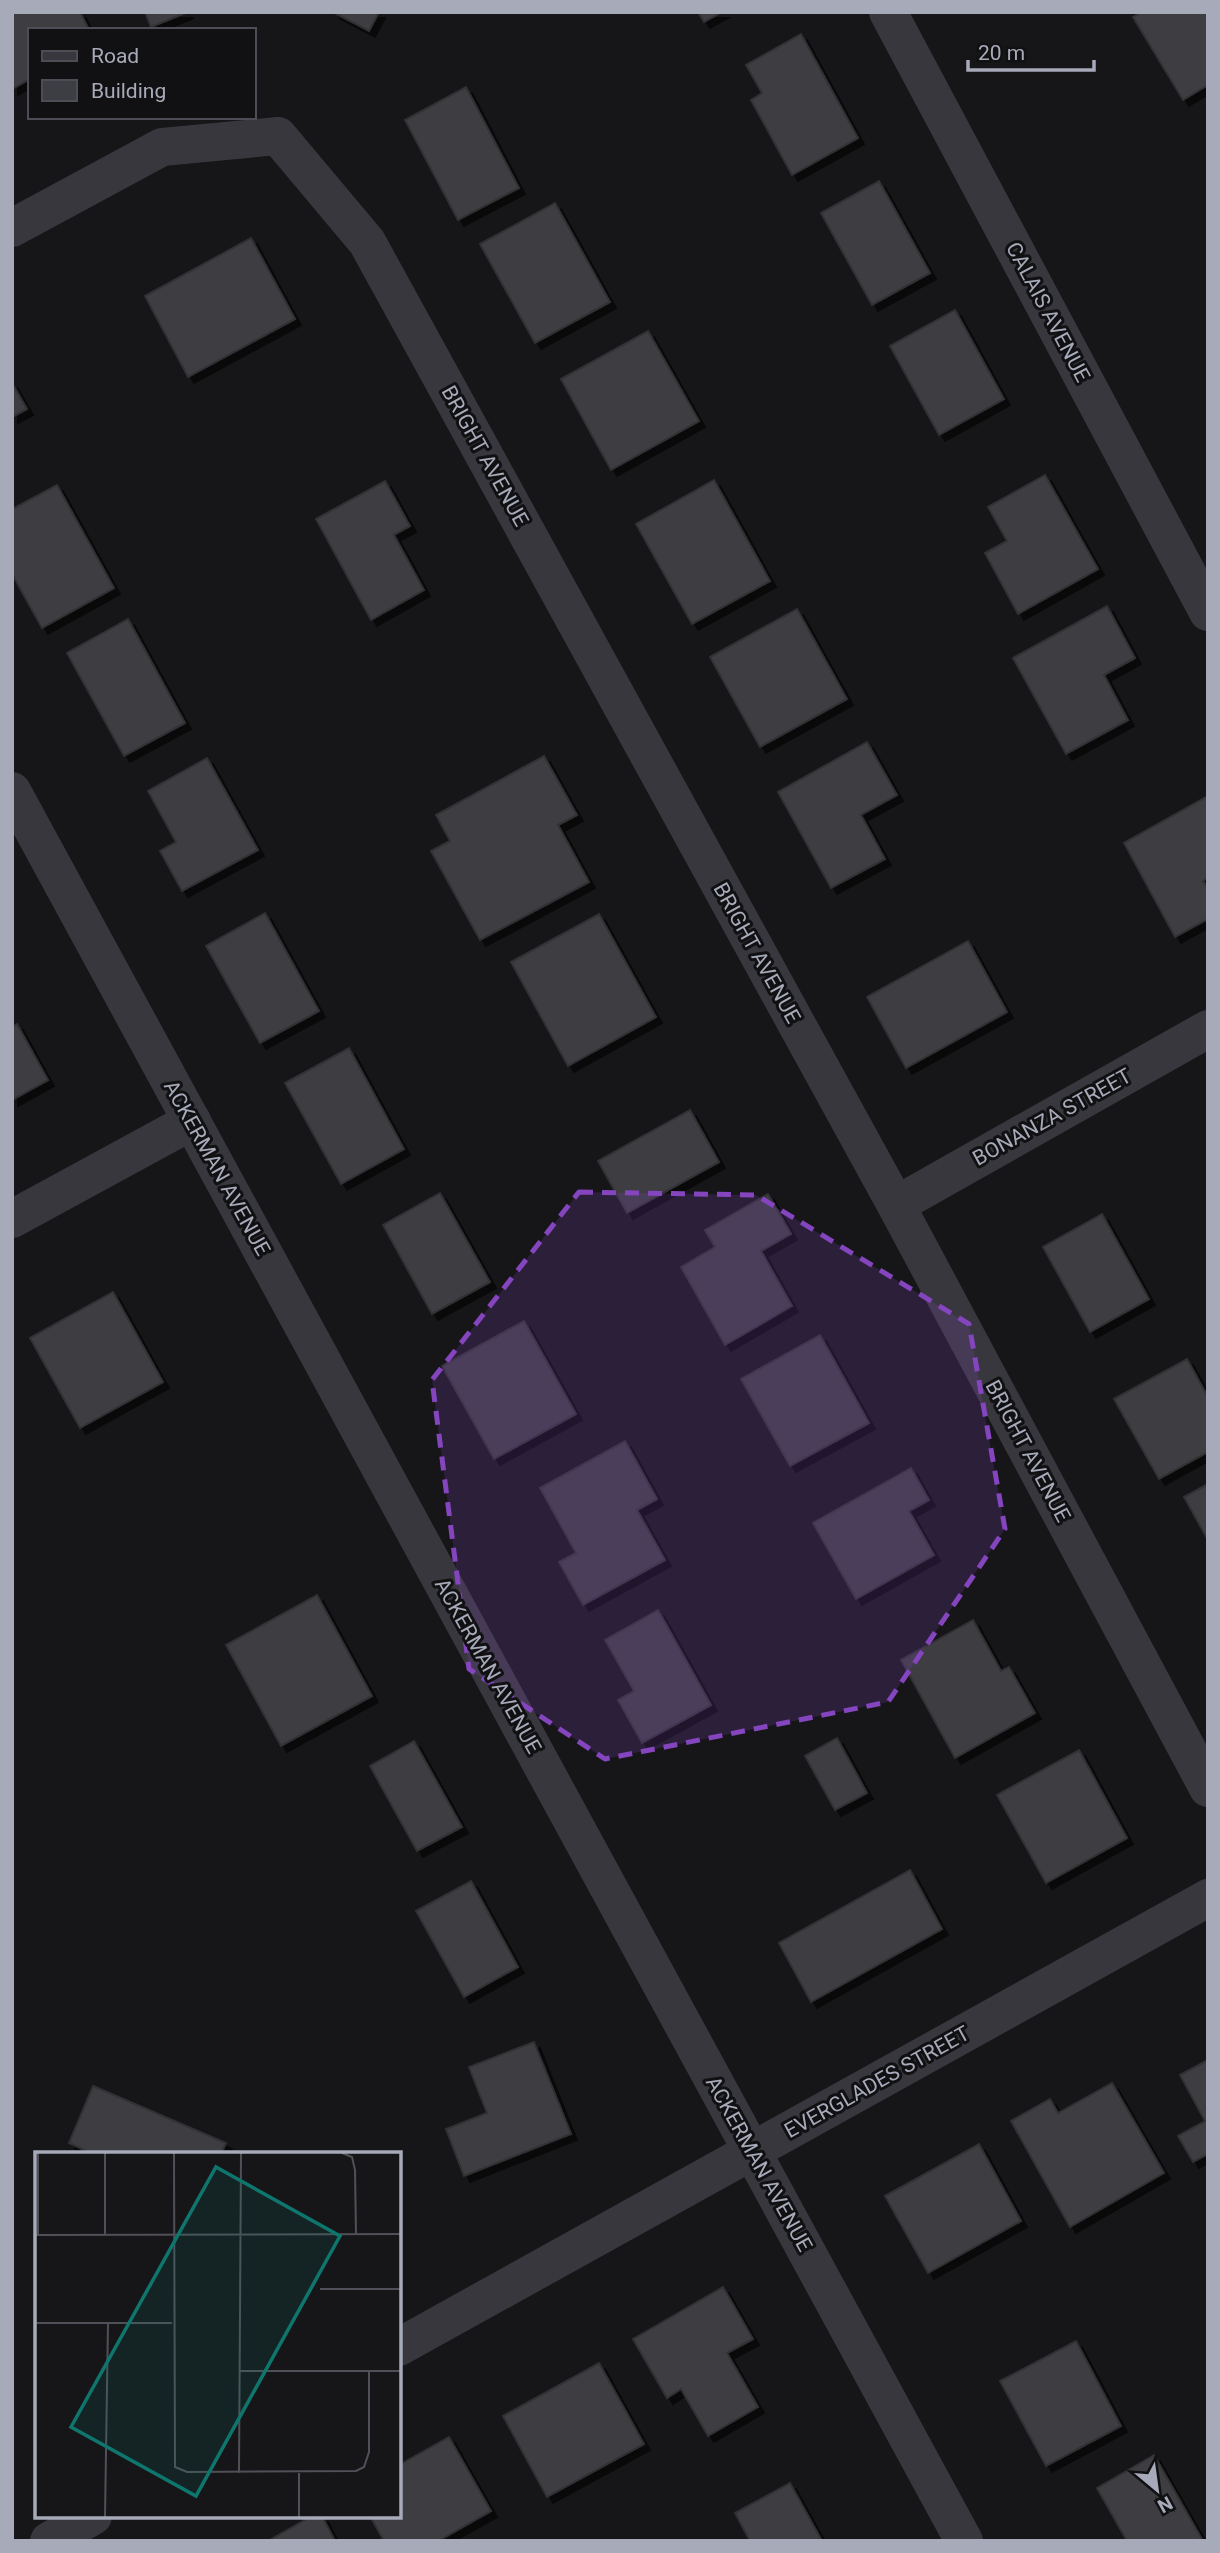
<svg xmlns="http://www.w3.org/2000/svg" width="1220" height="2553" viewBox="0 0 1220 2553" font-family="Roboto,sans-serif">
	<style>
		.building { fill: #3d3e43; stroke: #313034; stroke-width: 2; filter: url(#shadow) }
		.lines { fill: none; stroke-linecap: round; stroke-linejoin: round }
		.street { stroke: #37373d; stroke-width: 38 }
		.marked { fill: #8445be; fill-opacity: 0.2; stroke: #8445be; stroke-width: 5; stroke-dasharray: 14 9; stroke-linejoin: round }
		.labels { text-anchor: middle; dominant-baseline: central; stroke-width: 6; stroke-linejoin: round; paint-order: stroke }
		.street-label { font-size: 21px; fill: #a7aab9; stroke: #111113 }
		.inset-road { fill: none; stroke: #505158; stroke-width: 2 }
		.view { fill: #0f766e; fill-opacity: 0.15; stroke: #0f766e; stroke-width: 3.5 }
		.inset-edge { fill: none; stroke: #a7aab9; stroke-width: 3.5 }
	</style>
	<defs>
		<filter id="shadow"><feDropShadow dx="6" dy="6" stdDeviation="0" flood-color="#0009"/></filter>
	</defs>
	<rect width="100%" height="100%" fill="#161618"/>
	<g class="building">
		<path d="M 12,12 L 80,12 L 89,30 L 30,30 L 30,79 L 12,89 Z"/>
		<path d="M 145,12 L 188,12 L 151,27 Z"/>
		<path d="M 333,12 L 379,12 L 369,31 Z"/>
		<path d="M 698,12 L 722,12 L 704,22 Z"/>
		<path d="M 1142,12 L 1208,12 L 1208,85 L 1183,100 L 1133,17 Z"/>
		<path d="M 801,34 L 858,138 L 792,175 L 751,100 L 762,93 L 746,65 Z"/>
		<path d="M 466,87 L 519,188 L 458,220 L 405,120 Z"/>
		<path d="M 879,181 L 930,273 L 872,305 L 821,213 Z"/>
		<path d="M 555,203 L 610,302 L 535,343 L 480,244 Z"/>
		<path d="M 251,238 L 295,319 L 188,377 L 145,296 Z"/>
		<path d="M 955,310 L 1004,399 L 939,435 L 890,346 Z"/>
		<path d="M 648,331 L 699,421 L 611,470 L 561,379 Z"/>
		<path d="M 12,383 L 27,409 L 12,417 Z"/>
		<path d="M 1045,475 L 1098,569 L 1018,614 L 985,553 L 1007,541 L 988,507 Z"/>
		<path d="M 714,480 L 770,581 L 692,624 L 636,524 Z"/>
		<path d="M 385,481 L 410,526 L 394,535 L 424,590 L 371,620 L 316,519 Z"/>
		<path d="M 57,485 L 114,588 L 42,628 L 12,574 L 12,509 Z"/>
		<path d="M 1107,606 L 1135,658 L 1104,675 L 1128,720 L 1066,754 L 1013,658 Z"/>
		<path d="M 797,609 L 847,699 L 760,747 L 710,657 Z"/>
		<path d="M 128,619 L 185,723 L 124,756 L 67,653 Z"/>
		<path d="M 867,742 L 897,795 L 861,815 L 885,859 L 831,888 L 778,792 Z"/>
		<path d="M 544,756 L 577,815 L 558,825 L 589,882 L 480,940 L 431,851 L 450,841 L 436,815 Z"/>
		<path d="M 207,758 L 258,850 L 182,891 L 160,851 L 176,842 L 148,791 Z"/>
		<path d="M 1208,796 L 1208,878 L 1203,881 L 1208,888 L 1208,919 L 1175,937 L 1124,843 Z"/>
		<path d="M 265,913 L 319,1011 L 260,1043 L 206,946 Z"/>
		<path d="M 599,914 L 656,1017 L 568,1066 L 511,962 Z"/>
		<path d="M 968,941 L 1007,1012 L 906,1068 L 867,997 Z"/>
		<path d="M 17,1024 L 48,1080 L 12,1100 L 12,1027 Z"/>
		<path d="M 349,1048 L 404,1149 L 341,1184 L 285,1083 Z"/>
		<path d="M 690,1110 L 719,1162 L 627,1213 L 598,1161 Z"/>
		<path d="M 440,1193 L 490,1282 L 432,1314 L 383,1225 Z"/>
		<path d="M 768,1194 L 791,1234 L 761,1251 L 792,1306 L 725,1345 L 681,1267 L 715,1247 L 705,1230 Z"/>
		<path d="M 1102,1214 L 1149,1299 L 1090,1332 L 1043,1247 Z"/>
		<path d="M 113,1292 L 163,1382 L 80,1428 L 30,1338 Z"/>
		<path d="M 524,1321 L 576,1414 L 494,1459 L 442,1366 Z"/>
		<path d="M 820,1335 L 869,1423 L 790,1466 L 741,1379 Z"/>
		<path d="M 1187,1359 L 1208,1397 L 1208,1452 L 1159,1479 L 1114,1399 Z"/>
		<path d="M 625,1441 L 657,1499 L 637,1510 L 665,1560 L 583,1605 L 559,1562 L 576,1553 L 540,1488 Z"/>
		<path d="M 911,1468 L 929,1500 L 909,1511 L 934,1555 L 856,1599 L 813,1523 Z"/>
		<path d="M 1208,1484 L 1208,1540 L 1184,1497 Z"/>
		<path d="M 317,1595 L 372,1696 L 281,1746 L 226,1645 Z"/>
		<path d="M 658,1610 L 711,1705 L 642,1743 L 618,1700 L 634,1691 L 605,1640 Z"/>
		<path d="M 973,1620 L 1001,1671 L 1009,1667 L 1035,1713 L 955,1758 L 901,1660 Z"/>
		<path d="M 837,1738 L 867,1793 L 835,1810 L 805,1756 Z"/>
		<path d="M 414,1741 L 462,1827 L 417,1851 L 370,1766 Z"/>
		<path d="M 1079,1750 L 1127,1838 L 1046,1883 L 997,1795 Z"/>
		<path d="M 910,1870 L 942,1929 L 811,2002 L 779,1943 Z"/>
		<path d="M 471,1881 L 518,1967 L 464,1997 L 416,1911 Z"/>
		<path d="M 534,2042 L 571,2134 L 464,2176 L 446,2129 L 487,2113 L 469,2067 Z"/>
		<path d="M 1208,2060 L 1208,2154 L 1193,2162 L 1178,2136 L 1205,2121 L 1180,2075 Z"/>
		<path d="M 1112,2083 L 1164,2173 L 1070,2227 L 1011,2121 L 1050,2099 L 1058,2113 Z"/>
		<path d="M 93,2086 L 226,2143 L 221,2154 L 93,2154 L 69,2143 Z"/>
		<path d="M 979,2144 L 1021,2221 L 928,2273 L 885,2196 Z"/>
		<path d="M 723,2287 L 753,2339 L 727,2353 L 758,2407 L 708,2436 L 681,2389 L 667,2398 L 633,2339 Z"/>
		<path d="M 1076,2341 L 1121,2426 L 1046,2466 L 1000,2381 Z"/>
		<path d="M 599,2363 L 644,2444 L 547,2497 L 503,2416 Z"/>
		<path d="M 449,2437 L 491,2511 L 438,2541 L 384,2541 L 370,2516 L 399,2516 L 399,2465 Z"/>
		<path d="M 1154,2455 L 1203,2541 L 1127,2541 L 1097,2488 Z"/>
		<path d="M 790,2483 L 822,2541 L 750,2541 L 735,2513 Z"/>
		<path d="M 312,2516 L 322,2516 L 335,2541 L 268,2541 Z"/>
	</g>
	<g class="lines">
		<g class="street">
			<path d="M 888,12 L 1208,612"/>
			<path d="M 12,228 L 162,147 L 278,136 L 367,242 L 896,1205 L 1208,1788"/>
			<path d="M 12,791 L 964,2541"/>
			<path d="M 896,1205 L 1208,1029"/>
			<path d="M 12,1219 L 192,1121"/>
			<path d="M 399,2347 L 1208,1898"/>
			<path d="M 49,2541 L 93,2516"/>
		</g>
	</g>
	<path class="marked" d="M 579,1192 L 756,1195 L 969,1324 L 1005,1529 L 888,1702 L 605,1759 L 469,1669 L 432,1380 Z"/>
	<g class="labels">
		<g class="street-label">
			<text transform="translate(1048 312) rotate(62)">CALAIS AVENUE</text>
			<text transform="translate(485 456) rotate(61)">BRIGHT AVENUE</text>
			<text transform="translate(757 953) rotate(61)">BRIGHT AVENUE</text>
			<text transform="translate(1052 1117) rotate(-29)">BONANZA STREET</text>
			<text transform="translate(217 1168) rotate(61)">ACKERMAN AVENUE</text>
			<text transform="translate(1028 1451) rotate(62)">BRIGHT AVENUE</text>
			<text transform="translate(488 1666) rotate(61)">ACKERMAN AVENUE</text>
			<text transform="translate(877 2082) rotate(-29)">EVERGLADES STREET</text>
			<text transform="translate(759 2164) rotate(61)">ACKERMAN AVENUE</text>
		</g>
	</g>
	<g transform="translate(35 2152)">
		<rect width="366" height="366" fill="#161618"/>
		<path class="inset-road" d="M 139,1 L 140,315 L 152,320 L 321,319 L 329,315 L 334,300 L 334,220M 307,1 L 317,5 L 320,18 L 321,83M 0,83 L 366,82M 3,83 L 3,1M 70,83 L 70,1M 285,137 L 366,137M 0,171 L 137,171M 204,219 L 366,219M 204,321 L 206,1M 264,321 L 264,365M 70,365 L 73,171"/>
		<path class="view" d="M 181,15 L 305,84 L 161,344 L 36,275 Z"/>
		<rect width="366" height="366" class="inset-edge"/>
	</g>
	<rect width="1220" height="2553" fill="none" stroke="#a7aab9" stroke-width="28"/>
	<rect x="28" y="28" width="228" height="91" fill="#111113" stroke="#4d4e55" stroke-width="2"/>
	<rect x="42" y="51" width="35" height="10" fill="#37373d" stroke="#4d4e55" stroke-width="2"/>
	<text x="91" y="63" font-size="21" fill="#a7aab9">Road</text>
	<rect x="42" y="80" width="35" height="21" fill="#3d3e43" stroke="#4d4e55" stroke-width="2"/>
	<text x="91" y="98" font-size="21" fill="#a7aab9">Building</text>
	<g transform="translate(1157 2490) rotate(151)" stroke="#111113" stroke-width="5" paint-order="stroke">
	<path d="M0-5L12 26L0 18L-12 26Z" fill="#a7aab9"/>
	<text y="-10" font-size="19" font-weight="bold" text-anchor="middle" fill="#a7aab9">N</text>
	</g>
	<path d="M968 60v10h126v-10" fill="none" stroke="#a7aab9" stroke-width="3.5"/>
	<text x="978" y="60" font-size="21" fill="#a7aab9" stroke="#111113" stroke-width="5" paint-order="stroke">20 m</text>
</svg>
